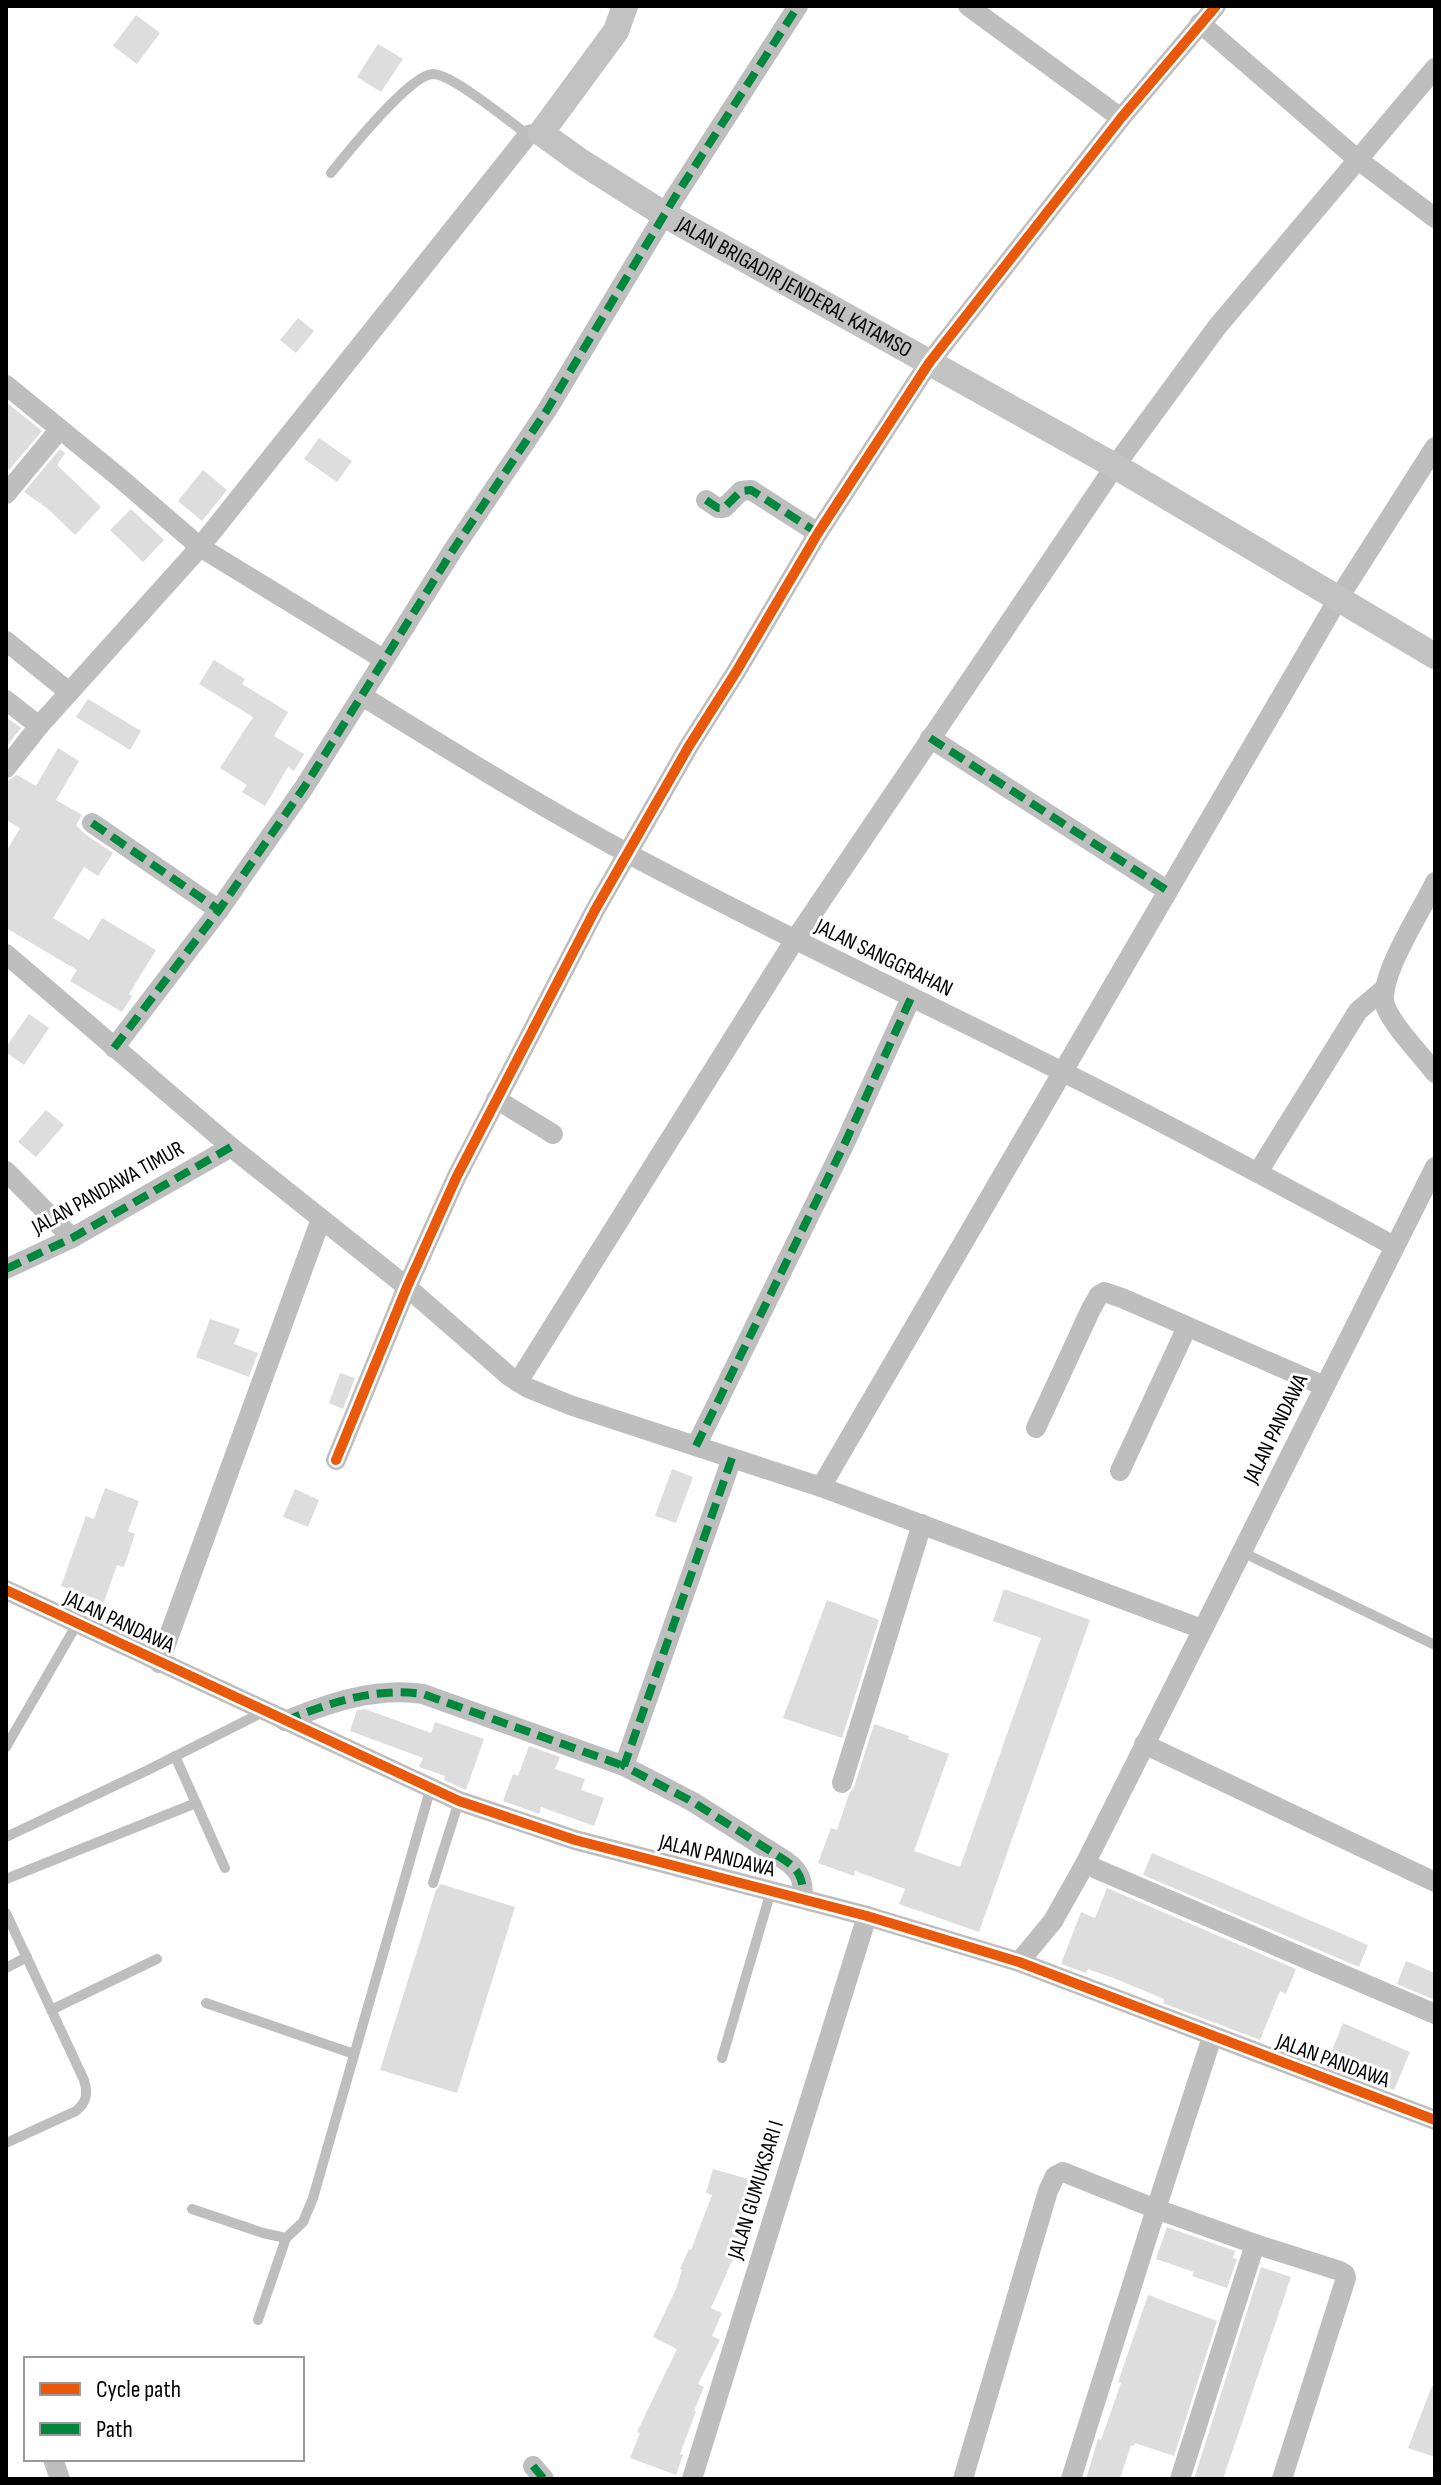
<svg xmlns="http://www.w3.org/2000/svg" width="1441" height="2485" viewBox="0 0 1441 2485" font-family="'Sofia Sans Condensed',sans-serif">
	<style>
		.building { fill: #ddd }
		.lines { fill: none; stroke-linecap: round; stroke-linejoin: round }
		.service { stroke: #bebebe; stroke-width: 10 }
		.minor { stroke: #bebebe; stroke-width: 20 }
		.secondary { stroke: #c2c2c2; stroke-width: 26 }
		.quiet { stroke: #00873e; stroke-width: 8; stroke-dasharray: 16 8; stroke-linecap: butt }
		.cycleway-casing { stroke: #fff; stroke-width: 15 }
		.cycleway { stroke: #e8590c; stroke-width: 10 }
		.labels { text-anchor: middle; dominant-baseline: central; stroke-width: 6; stroke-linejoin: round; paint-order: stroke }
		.street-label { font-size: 22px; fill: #000; stroke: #fff }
	</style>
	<rect width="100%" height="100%" fill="#fff"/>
	<g class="building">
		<path d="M 136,15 L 160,33 L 137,64 L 113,46 Z"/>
		<path d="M 378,44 L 403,59 L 381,92 L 357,77 Z"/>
		<path d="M 298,318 L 314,331 L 296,353 L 280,340 Z"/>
		<path d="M 6,402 L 42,431 L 9,470 L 6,468 Z"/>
		<path d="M 319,438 L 352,461 L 337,482 L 304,459 Z"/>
		<path d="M 60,449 L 65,453 L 57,465 L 101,507 L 75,535 L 47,508 L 24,492 Z"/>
		<path d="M 203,470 L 227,490 L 202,521 L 178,501 Z"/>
		<path d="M 131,509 L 164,540 L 143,562 L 110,530 Z"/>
		<path d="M 214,660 L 245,679 L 242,684 L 288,712 L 274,736 L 304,754 L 294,771 L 288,767 L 265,806 L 242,792 L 247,785 L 220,768 L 253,717 L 199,684 Z"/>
		<path d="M 88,699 L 141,731 L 130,750 L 76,717 Z"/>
		<path d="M 6,717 L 21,728 L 6,747 Z"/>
		<path d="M 58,748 L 79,761 L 56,800 L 82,815 L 76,825 L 85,834 L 113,853 L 98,876 L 84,867 L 53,918 L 89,940 L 102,918 L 156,950 L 129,994 L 132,996 L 122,1012 L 70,981 L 77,970 L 6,928 L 6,852 L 20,828 L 6,820 L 6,781 L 17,775 L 36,786 Z"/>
		<path d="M 29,1014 L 49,1028 L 24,1065 L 6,1052 L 6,1047 Z"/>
		<path d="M 46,1110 L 64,1125 L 36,1157 L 18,1142 Z"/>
		<path d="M 210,1319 L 240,1329 L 234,1344 L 258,1353 L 249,1377 L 196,1357 Z"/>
		<path d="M 340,1373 L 355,1378 L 343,1409 L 329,1403 Z"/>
		<path d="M 672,1469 L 693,1477 L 676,1523 L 655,1516 Z"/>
		<path d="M 105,1488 L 139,1501 L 128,1531 L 135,1534 L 124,1567 L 117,1565 L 104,1602 L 61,1586 L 86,1516 L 94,1519 Z"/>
		<path d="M 295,1489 L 319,1500 L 308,1527 L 283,1517 Z"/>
		<path d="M 1004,1589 L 1090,1620 L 979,1932 L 899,1904 L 905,1889 L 855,1871 L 854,1876 L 818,1863 L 831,1828 L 837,1830 L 849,1794 L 854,1787 L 874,1724 L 909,1736 L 908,1739 L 949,1754 L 914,1851 L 960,1867 L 1041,1638 L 993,1621 Z"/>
		<path d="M 827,1600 L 879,1620 L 842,1738 L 783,1718 Z"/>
		<path d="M 365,1709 L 431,1733 L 435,1722 L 484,1739 L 466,1790 L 444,1780 L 445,1776 L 419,1767 L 423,1758 L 350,1731 L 357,1710 Z"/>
		<path d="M 529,1746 L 560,1757 L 555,1769 L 585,1779 L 581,1790 L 604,1798 L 594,1826 L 541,1807 L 539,1814 L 503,1801 L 513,1774 L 518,1776 Z"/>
		<path d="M 1152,1853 L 1368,1945 L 1359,1967 L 1143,1875 Z"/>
		<path d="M 441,1884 L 515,1907 L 457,2093 L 380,2070 L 436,1890 Z"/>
		<path d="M 1107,1888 L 1296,1969 L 1286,1994 L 1280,1991 L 1260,2040 L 1163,2003 L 1164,1999 L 1116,1979 L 1088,1969 L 1086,1973 L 1061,1964 L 1081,1912 L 1095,1918 Z"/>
		<path d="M 1406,1961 L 1435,1973 L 1435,2000 L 1397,1984 Z"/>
		<path d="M 1343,2023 L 1410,2052 L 1394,2090 L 1326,2065 Z"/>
		<path d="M 713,2169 L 762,2183 L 744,2243 L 742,2243 L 735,2260 L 733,2259 L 711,2308 L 722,2313 L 712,2336 L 720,2340 L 698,2384 L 704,2387 L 694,2411 L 696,2411 L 680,2454 L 683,2455 L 676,2475 L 630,2458 L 640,2433 L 637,2432 L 677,2349 L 653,2337 L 676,2289 L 682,2270 L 680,2269 L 689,2249 L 691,2250 L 712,2195 L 706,2193 Z"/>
		<path d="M 1167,2227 L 1235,2251 L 1233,2258 L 1237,2259 L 1227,2288 L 1192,2276 L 1194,2272 L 1156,2259 Z"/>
		<path d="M 1261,2267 L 1291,2277 L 1223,2479 L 1194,2479 Z"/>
		<path d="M 1148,2295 L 1217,2321 L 1174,2456 L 1135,2443 L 1134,2446 L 1131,2445 L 1120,2479 L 1086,2479 L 1098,2439 L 1101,2440 L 1121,2383 L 1118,2382 Z"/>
		<path d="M 1432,2386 L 1435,2386 L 1435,2457 L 1408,2448 Z"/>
	</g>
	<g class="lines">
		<g class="service">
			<path d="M 331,173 C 347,153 411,74 433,74 C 452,74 510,122 528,135"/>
			<path d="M 1242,1552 L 1435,1645"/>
			<path d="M 6,1747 L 77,1624"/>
			<path d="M 175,1756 L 225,1868"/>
			<path d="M 6,1837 L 148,1770 L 263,1712"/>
			<path d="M 6,1879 L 196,1803"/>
			<path d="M 433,1883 L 459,1801"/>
			<path d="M 6,1913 L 84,2080 C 88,2093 87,2102 76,2111 L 6,2143"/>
			<path d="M 6,1968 L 27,1957"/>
			<path d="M 206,2003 L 354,2054"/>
			<path d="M 51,2010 L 157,1959"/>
			<path d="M 722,2058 L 771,1891"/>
			<path d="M 192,2209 L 263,2233 L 286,2238 L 303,2222 L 313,2198 L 431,1787"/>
			<path d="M 258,2320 L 286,2238"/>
		</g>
		<g class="minor">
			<path d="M 968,6 L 1121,118"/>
			<path d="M 1200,23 L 1357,159 L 1435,218"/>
			<path d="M 6,385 L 120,478 L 200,547 L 383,659"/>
			<path d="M 6,494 L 60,429"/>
			<path d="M 706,500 L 718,508 L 724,508 L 741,491 L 751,490 L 818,533"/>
			<path d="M 6,641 L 69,692"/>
			<path d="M 362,696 C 450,750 536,804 627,853 C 770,930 918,999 1063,1072 C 1175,1128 1285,1187 1394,1246"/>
			<path d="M 6,700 L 39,726"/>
			<path d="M 930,738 L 1168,891"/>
			<path d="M 6,768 L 39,726 L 200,547 L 528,135 L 541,133"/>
			<path d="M 92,823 L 219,910"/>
			<path d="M 1435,882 C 1423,909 1374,981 1386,1008 C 1397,1031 1419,1052 1435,1073"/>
			<path d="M 6,954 L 231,1147 L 407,1287 L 509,1376 L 528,1388 L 570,1405 L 821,1487 L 1202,1629"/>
			<path d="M 114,1048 L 219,910 L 305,786 L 453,550 L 547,410 L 675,197 L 798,6"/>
			<path d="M 496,1099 L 553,1134"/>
			<path d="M 6,1171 L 72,1238"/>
			<path d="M 1258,1172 L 1358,1011 L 1383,990"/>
			<path d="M 6,1269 L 72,1238 L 231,1147"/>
			<path d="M 518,1382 L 794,941 L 1115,466 L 1217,327 L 1435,68"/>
			<path d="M 1036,1428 L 1091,1309 L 1099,1295 L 1104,1292 L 1122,1298 L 1324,1386"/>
			<path d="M 696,1446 L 844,1145 L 911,998"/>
			<path d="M 732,1458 L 624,1766 L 693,1802 L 786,1861 C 801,1872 803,1880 803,1899"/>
			<path d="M 336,1460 L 407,1287 L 457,1176 L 595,910 L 689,746 L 736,672 L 818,533 L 929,363 L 1121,118 L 1216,6"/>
			<path d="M 1120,1471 L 1187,1327"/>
			<path d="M 821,1487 L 1338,599 L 1435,447"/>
			<path d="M 6,1590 L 459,1801 L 575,1840 L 867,1916 L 1019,1962 L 1435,2120"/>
			<path d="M 159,1663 L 321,1219"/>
			<path d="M 285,1721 C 328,1703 375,1687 423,1694 L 624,1766"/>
			<path d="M 1144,1744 L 1435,1882"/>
			<path d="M 842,1783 L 922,1524"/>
			<path d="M 1085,1864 L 1435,2014"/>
			<path d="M 1019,1962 L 1053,1921 L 1085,1864 L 1435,1167"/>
			<path d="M 1255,2244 L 1340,2271 L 1345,2274 L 1346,2278 L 1282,2479"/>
			<path d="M 53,2459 L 60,2479"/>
			<path d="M 533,2466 L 544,2479"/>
			<path d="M 692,2479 L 867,1916"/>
			<path d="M 963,2479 L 1048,2191 L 1055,2176 L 1063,2172 L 1156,2209 L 1255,2244 L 1180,2479"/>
			<path d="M 1071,2479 L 1156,2209 L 1212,2037"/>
		</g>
		<path class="secondary" id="s1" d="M 625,6 L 616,31 L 541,133 L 580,161 L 665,215 L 1115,466 L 1435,656"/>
		<g class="quiet">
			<path d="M 706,500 L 718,508 L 724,508 L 741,491 L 751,490 L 818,533"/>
			<path d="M 930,738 L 1168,891"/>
			<path d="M 92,823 L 219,910"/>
			<path d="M 114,1048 L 219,910 L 305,786 L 453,550 L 547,410 L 675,197 L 798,6"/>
			<path d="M 6,1269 L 72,1238 L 231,1147"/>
			<path d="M 696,1446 L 844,1145 L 911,998"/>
			<path d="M 732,1458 L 624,1766 L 693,1802 L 786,1861 C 801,1872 803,1880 803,1899"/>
			<path d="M 285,1721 C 328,1703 375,1687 423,1694 L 624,1766"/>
			<path d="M 533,2466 L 544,2479"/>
		</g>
		<g class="cycleway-casing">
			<g id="cycleway">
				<path d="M 336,1460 L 407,1287 L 457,1176 L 595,910 L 689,746 L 736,672 L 818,533 L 929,363 L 1121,118 L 1216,6"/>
				<path d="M 6,1590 L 459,1801 L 575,1840 L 867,1916 L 1019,1962 L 1435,2120"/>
			</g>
		</g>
		<use href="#cycleway" class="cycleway"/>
	</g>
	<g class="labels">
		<g class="street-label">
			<text stroke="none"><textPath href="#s1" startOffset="450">JALAN BRIGADIR JENDERAL KATAMSO</textPath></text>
			<text transform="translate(884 958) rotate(26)">JALAN SANGGRAHAN</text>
			<text transform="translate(108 1188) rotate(-29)">JALAN PANDAWA TIMUR</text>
			<text transform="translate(1276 1429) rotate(-64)">JALAN PANDAWA</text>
			<text transform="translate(119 1622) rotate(25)">JALAN PANDAWA</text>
			<text transform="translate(717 1856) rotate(14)">JALAN PANDAWA</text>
			<text transform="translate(1333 2061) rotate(20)">JALAN PANDAWA</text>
			<text transform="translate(756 2190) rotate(-73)">JALAN GUMUKSARI I</text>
		</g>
	</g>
	<rect width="1441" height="2485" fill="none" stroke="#000000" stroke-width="16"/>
	<rect x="24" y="2357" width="280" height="104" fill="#ffffff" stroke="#999999" stroke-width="2"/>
	<rect x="40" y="2383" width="40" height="12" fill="#e8590c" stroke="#999999" stroke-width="2"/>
	<text x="96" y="2397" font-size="24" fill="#000000">Cycle path</text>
	<rect x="40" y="2423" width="40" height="12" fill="#00873e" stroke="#999999" stroke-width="2"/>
	<text x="96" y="2437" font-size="24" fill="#000000">Path</text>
</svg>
